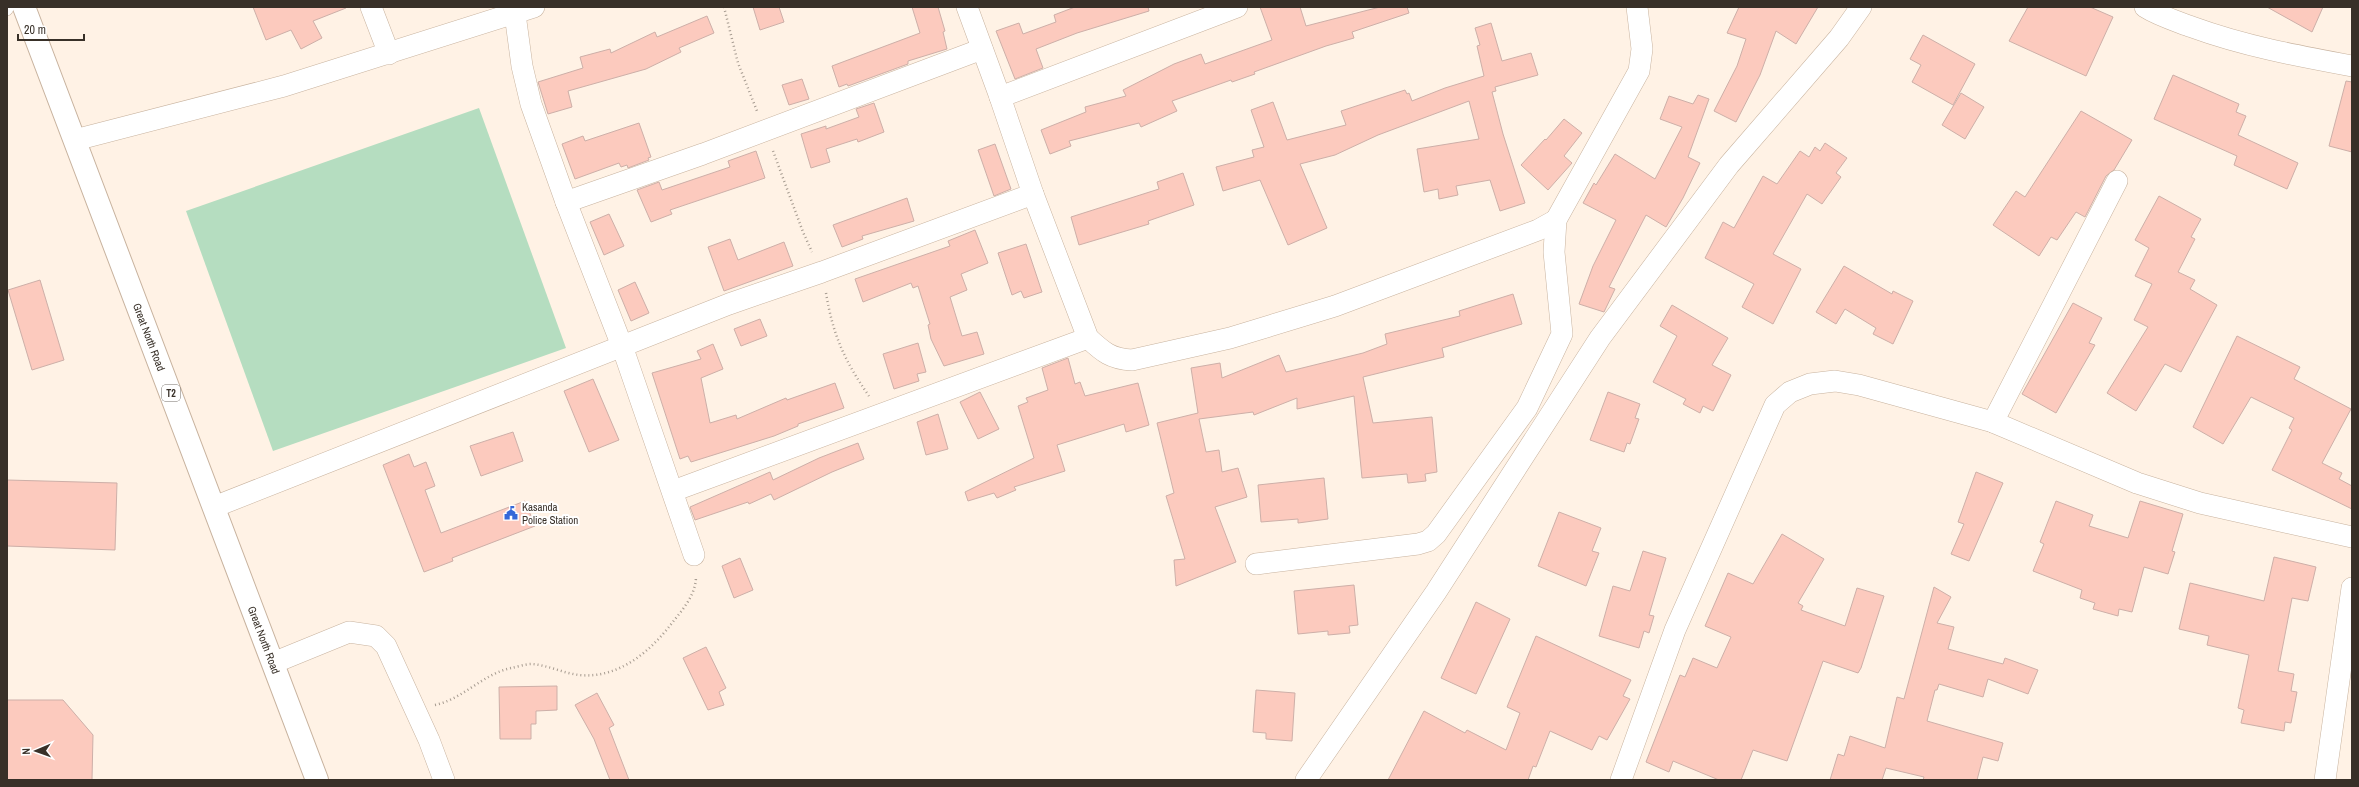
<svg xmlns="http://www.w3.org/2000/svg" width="2359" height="787" viewBox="0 0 2359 787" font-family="'Archivo Narrow',sans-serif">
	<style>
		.green { fill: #b5ddc0 }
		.building { fill: #fccabe; stroke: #cdafa8 }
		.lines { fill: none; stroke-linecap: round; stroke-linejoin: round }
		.service-casing { stroke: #c8b39f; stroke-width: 12 }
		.minor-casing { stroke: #c8b39f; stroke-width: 22 }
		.trunk-casing { stroke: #c8b39f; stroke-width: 24 }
		.path { stroke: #a79c91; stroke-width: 2.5; stroke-dasharray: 1 3; stroke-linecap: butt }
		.service { stroke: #fff; stroke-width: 11 }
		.minor { stroke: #fff; stroke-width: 21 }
		.trunk { stroke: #fff; stroke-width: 22 }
		.labels { text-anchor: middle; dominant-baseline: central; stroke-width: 4; stroke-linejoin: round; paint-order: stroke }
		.shield { fill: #fff; stroke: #746e68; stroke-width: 1 }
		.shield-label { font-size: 10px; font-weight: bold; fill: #383028 }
		.street-label { font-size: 11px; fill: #383028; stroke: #fff }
		.poi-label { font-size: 11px; fill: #383028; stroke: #fff; text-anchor: start }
	</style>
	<rect width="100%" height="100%" fill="#fff2e5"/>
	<path class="green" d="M 479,108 L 566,348 L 273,451 L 186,211 Z"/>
	<g class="building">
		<path d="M 253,7 L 346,7 L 346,8 L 313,21 L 322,38 L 301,49 L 291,30 L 266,40 Z"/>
		<path d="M 753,7 L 779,7 L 784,22 L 760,30 Z"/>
		<path d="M 912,7 L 938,7 L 945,31 L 943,32 L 947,49 L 908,61 L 908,64 L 848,86 L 847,84 L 839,87 L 832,66 L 920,33 Z"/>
		<path d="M 1075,7 L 1148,7 L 1149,11 L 1077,33 L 1036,49 L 1043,68 L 1015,79 L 996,31 L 1019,23 L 1023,34 L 1056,22 L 1054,15 Z"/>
		<path d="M 1260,7 L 1300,7 L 1306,26 L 1380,7 L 1407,7 L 1409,13 L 1352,32 L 1354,38 L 1326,46 L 1254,72 L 1255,74 L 1232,82 L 1231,80 L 1172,101 L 1177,111 L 1141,127 L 1139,123 L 1069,141 L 1071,146 L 1050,154 L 1041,130 L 1086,112 L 1085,107 L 1126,96 L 1123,90 L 1174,64 L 1201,54 L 1205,64 L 1272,40 Z"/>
		<path d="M 1739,7 L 1818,7 L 1796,44 L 1776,31 L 1760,75 L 1736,122 L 1714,111 L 1737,66 L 1746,39 L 1727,33 Z"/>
		<path d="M 2028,7 L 2090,7 L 2113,17 L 2086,76 L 2009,41 Z"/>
		<path d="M 2267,7 L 2323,7 L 2312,32 Z"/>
		<path d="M 707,16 L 714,33 L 679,48 L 681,52 L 646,69 L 568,91 L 572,107 L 548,114 L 538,82 L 583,68 L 580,57 L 610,49 L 611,53 L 655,32 L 657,37 Z"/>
		<path d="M 1491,23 L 1502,61 L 1531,53 L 1538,75 L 1495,87 L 1496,91 L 1492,92 L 1503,134 L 1525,203 L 1500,211 L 1490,180 L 1456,186 L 1458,195 L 1439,199 L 1438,189 L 1424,192 L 1417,149 L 1479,139 L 1469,101 L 1378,135 L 1335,155 L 1300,164 L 1327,228 L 1288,245 L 1260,180 L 1223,191 L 1216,167 L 1254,157 L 1252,150 L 1264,147 L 1251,110 L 1273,102 L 1287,140 L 1346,125 L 1341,111 L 1405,90 L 1407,94 L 1409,93 L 1412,101 L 1445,88 L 1484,76 L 1477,46 L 1480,45 L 1475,28 Z"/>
		<path d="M 1923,35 L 1975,64 L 1953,105 L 1912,82 L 1921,65 L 1910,59 Z"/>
		<path d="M 2173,75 L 2239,104 L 2236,112 L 2246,116 L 2238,135 L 2298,163 L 2287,189 L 2234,165 L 2237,156 L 2154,119 Z"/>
		<path d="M 802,79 L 809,99 L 789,105 L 782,85 Z"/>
		<path d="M 2346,81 L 2352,82 L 2352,152 L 2329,146 Z"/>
		<path d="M 1961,93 L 1984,107 L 1965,139 L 1942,125 Z"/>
		<path d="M 1698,95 L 1709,99 L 1688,157 L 1700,163 L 1683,198 L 1666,227 L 1646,215 L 1609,287 L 1615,289 L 1604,312 L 1579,304 L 1593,266 L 1616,220 L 1583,203 L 1594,183 L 1596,185 L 1615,154 L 1655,179 L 1682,127 L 1660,119 L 1669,96 L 1693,104 Z"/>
		<path d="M 874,103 L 884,132 L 858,142 L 857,139 L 826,149 L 830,162 L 811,168 L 801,134 L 826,126 L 826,129 L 859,117 L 856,109 Z"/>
		<path d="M 2081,111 L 2132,140 L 2114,170 L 2106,176 L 2085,217 L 2076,212 L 2057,240 L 2051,237 L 2039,256 L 1993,225 L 2016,191 L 2025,197 Z"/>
		<path d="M 1564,119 L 1582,133 L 1564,156 L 1572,163 L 1548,190 L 1521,165 L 1545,139 L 1546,140 Z"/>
		<path d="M 639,123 L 651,157 L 648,158 L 649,160 L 628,168 L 627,165 L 621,167 L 619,163 L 575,179 L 562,144 L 583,136 L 585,141 Z"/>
		<path d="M 1825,143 L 1847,158 L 1836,173 L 1841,177 L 1822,204 L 1807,194 L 1773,254 L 1801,269 L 1773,324 L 1742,307 L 1754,284 L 1705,258 L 1723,222 L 1734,228 L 1763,176 L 1777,184 L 1800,151 L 1809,157 L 1815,147 L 1820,151 Z"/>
		<path d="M 995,144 L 1011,189 L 994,196 L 978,150 Z"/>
		<path d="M 756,151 L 765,178 L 670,210 L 672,214 L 651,222 L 637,190 L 659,182 L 662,190 L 730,167 L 728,161 Z"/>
		<path d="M 1183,173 L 1194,205 L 1148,221 L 1149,224 L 1079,245 L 1071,217 L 1159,189 L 1157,182 Z"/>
		<path d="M 2159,196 L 2201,219 L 2191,237 L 2195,239 L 2178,272 L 2195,280 L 2190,289 L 2217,305 L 2181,372 L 2165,364 L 2136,411 L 2107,393 L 2148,327 L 2134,320 L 2152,284 L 2135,276 L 2149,248 L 2135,240 Z"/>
		<path d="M 907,198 L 914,221 L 862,236 L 863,239 L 842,247 L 833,225 Z"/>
		<path d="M 609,214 L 624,246 L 604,255 L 590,222 Z"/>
		<path d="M 975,230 L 988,263 L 961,274 L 967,290 L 950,297 L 962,336 L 977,332 L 984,354 L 944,366 L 931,339 L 928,325 L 930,324 L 918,286 L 913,288 L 911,283 L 863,302 L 855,279 L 950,246 L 948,241 Z"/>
		<path d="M 730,239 L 738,260 L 784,242 L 793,266 L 724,291 L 708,247 Z"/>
		<path d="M 1026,244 L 1042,292 L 1024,298 L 1021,291 L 1012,295 L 998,253 Z"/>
		<path d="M 1844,266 L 1892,294 L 1893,291 L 1913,301 L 1893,344 L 1873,334 L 1876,328 L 1845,309 L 1836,324 L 1816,312 Z"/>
		<path d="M 40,280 L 64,360 L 32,370 L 8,290 Z"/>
		<path d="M 635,282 L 649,313 L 631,321 L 618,290 Z"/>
		<path d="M 1513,294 L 1522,324 L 1442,348 L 1444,357 L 1363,377 L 1373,423 L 1432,417 L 1437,472 L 1425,474 L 1426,481 L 1408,483 L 1407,474 L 1362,478 L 1354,396 L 1297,409 L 1297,398 L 1254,415 L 1253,412 L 1199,419 L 1206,452 L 1219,450 L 1222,472 L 1238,468 L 1247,497 L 1215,507 L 1236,562 L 1176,586 L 1174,560 L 1185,559 L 1166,496 L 1174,493 L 1157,423 L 1198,413 L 1191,368 L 1220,363 L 1222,378 L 1279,355 L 1286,372 L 1363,353 L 1387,344 L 1385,334 L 1460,316 L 1459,311 Z"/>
		<path d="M 2073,303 L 2102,318 L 2089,343 L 2095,345 L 2056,413 L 2022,394 Z"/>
		<path d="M 1672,305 L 1728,338 L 1712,365 L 1731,375 L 1713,411 L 1703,406 L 1700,413 L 1683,404 L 1686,399 L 1653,382 L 1677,336 L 1660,326 Z"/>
		<path d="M 760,319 L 767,336 L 741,346 L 734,329 Z"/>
		<path d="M 2237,336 L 2300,367 L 2294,379 L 2351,409 L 2322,463 L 2342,473 L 2339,479 L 2352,486 L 2352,509 L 2272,470 L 2292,430 L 2289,428 L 2294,418 L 2251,397 L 2223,444 L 2193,427 Z"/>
		<path d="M 918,343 L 926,372 L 917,374 L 919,381 L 894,389 L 883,354 Z"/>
		<path d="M 713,344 L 723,369 L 701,378 L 710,423 L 736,415 L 737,419 L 786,398 L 787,400 L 835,383 L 844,408 L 798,424 L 798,426 L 774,436 L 691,462 L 688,456 L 680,459 L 652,373 L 701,359 L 697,351 Z"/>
		<path d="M 1068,358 L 1075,384 L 1080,382 L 1085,396 L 1138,383 L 1149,425 L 1126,432 L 1124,424 L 1057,445 L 1065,471 L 1014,487 L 1016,490 L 997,498 L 994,493 L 968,501 L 965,492 L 1034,458 L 1018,406 L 1028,402 L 1026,398 L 1048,390 L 1042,368 Z"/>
		<path d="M 593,379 L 619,440 L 589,452 L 564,391 Z"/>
		<path d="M 980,392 L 999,429 L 978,439 L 960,402 Z"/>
		<path d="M 1608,392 L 1640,404 L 1635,418 L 1639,419 L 1630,444 L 1627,443 L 1624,452 L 1590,440 Z"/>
		<path d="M 938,414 L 948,449 L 926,455 L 917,422 Z"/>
		<path d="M 513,432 L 523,461 L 481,476 L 470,446 Z"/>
		<path d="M 858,443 L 864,459 L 832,472 L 774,500 L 771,494 L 749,504 L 748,502 L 695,520 L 690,507 L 770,472 L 773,480 L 819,458 Z"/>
		<path d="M 409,454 L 414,467 L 426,462 L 435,486 L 425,490 L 441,533 L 525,501 L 535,526 L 452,558 L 453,561 L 424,572 L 383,465 Z"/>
		<path d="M 1976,472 L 2003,483 L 1969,561 L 1951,554 L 1964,524 L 1958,522 Z"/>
		<path d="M 1324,478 L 1328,519 L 1298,523 L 1298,519 L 1261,522 L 1258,485 Z"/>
		<path d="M 7,480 L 117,483 L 115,550 L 7,546 Z"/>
		<path d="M 2056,501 L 2093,515 L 2089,526 L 2128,538 L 2140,501 L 2183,514 L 2172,551 L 2175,552 L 2168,574 L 2144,567 L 2132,612 L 2119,609 L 2118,616 L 2093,609 L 2095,603 L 2080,598 L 2082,590 L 2033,571 L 2044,544 L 2040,542 Z"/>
		<path d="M 1559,512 L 1601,528 L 1592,551 L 1599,553 L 1586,586 L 1538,566 Z"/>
		<path d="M 1782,534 L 1824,559 L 1798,603 L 1803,606 L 1801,610 L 1845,626 L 1857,588 L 1884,596 L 1861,668 L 1858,673 L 1823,661 L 1787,761 L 1753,750 L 1741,780 L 1719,780 L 1673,761 L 1669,772 L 1646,762 L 1680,675 L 1685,677 L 1693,658 L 1717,668 L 1731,637 L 1705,626 L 1728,573 L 1753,584 Z"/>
		<path d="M 1643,551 L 1666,558 L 1649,615 L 1654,616 L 1649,633 L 1644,631 L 1639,648 L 1599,636 L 1613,586 L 1630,591 Z"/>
		<path d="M 2274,557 L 2316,567 L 2308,601 L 2292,598 L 2278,671 L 2294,674 L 2291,691 L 2297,692 L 2291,723 L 2285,722 L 2284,731 L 2241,723 L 2244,710 L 2238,708 L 2249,655 L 2207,645 L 2209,636 L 2179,629 L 2190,583 L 2264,601 Z"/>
		<path d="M 740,558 L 753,590 L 734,598 L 722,566 Z"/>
		<path d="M 1354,585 L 1358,625 L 1349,626 L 1350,633 L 1328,635 L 1328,631 L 1298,634 L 1294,591 Z"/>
		<path d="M 1934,587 L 1951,597 L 1937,623 L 1954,627 L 1948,649 L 2003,664 L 2005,658 L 2038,670 L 2028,694 L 1988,679 L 1983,697 L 1939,684 L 1937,690 L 1935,690 L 1927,721 L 2003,743 L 1998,761 L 1983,757 L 1977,780 L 1923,780 L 1924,777 L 1886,768 L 1882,780 L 1830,780 L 1838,754 L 1844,756 L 1850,736 L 1885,748 L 1897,697 L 1904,699 Z"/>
		<path d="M 1476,602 L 1510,619 L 1476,694 L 1441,678 Z"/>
		<path d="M 1536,636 L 1631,680 L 1623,696 L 1630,699 L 1607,740 L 1599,736 L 1592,750 L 1550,731 L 1536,767 L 1533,766 L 1528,780 L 1388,780 L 1424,711 L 1465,733 L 1467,730 L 1506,750 L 1520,713 L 1507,707 Z"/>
		<path d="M 706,647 L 726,688 L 719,692 L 724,705 L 708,710 L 683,658 Z"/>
		<path d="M 557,686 L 557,710 L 536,711 L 536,724 L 531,724 L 531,739 L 500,739 L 499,687 Z"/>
		<path d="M 1256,690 L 1295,693 L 1292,741 L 1266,739 L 1266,733 L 1253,732 Z"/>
		<path d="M 597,693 L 614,725 L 609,728 L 629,780 L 610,780 L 594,739 L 575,705 Z"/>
		<path d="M 7,700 L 63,700 L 93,735 L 92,780 L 7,780 Z"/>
	</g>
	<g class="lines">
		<g class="service-casing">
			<path id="service" d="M 7,10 L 9,7"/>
		</g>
		<g class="minor-casing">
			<g id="minor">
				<path d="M 371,7 L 389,54"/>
				<path d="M 967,7 L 1000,97 L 1237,7"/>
				<path d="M 2145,7 C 2159,16 2176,21 2192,27 C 2244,46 2298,56 2352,66"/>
				<path d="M 515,14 L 522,66 L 531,104 L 566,202 L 622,346 L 694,555"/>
				<path d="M 1000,97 L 1033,194 L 1088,338 C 1103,352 1111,359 1132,360 L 1230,338 L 1335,306 L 1538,230 L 1556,220"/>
				<path d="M 75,140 L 284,86 L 534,7"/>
				<path d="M 566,202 L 703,154 L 982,49"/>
				<path d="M 1993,422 L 2117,181"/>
				<path d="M 673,491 L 1088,338"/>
				<path d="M 214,507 L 729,304 L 822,272 L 1033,194"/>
				<path d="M 1256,564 L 1418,544 L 1428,541 L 1436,534 L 1527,408 L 1562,334 L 1554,252 L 1556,220 L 1639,71 L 1642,49 L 1637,7"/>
				<path d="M 273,663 L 349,632 L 376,636 L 386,646 L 429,740 L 444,780"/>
				<path d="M 1306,780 L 1436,592 L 1600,338 L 1729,165 L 1839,38 L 1861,7"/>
				<path d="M 1621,780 L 1675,630 L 1775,405 L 1790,392 L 1810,384 L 1835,381 L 1859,385 L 1993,422 L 2137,483 L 2200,503 L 2352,537"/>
				<path d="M 2325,780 L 2352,588"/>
			</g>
		</g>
		<g class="trunk-casing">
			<g id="trunk">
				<path id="s1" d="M 24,7 L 317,780"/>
			</g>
		</g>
		<g class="path">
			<path d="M 724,7 L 738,63 L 757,111"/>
			<path d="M 773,151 L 803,232 L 812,252"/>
			<path d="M 826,293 C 833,335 844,360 869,396"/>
			<path d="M 435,705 C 463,699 483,674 511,668 C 517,667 525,664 532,664 C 547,665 563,673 579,675 C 618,679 650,652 672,623 C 683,609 696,595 696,576"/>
		</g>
		<use href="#service" class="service"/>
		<use href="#minor" class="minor"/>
		<use href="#trunk" class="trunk"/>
	</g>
	<defs>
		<g id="civic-bare" transform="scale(1.08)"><path d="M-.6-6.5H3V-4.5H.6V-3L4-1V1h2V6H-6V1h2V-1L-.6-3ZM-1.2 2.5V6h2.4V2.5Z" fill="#3668d8" stroke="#fff" stroke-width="2.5" paint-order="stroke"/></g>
	</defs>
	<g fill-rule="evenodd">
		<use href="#civic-bare" x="511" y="513"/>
	</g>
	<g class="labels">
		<rect class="shield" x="162" y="385" width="18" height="16" rx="3"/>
		<g class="shield-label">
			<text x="171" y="393">T2</text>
		</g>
		<g class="street-label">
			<text stroke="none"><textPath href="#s1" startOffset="353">Great North Road</textPath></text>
			<text stroke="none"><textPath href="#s1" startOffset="677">Great North Road</textPath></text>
		</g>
		<g class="poi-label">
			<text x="522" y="507">Kasanda<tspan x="522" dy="13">Police Station</tspan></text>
		</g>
	</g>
	<rect width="2359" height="787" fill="none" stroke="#383028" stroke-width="16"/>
	<g transform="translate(36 751) rotate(268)" stroke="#ffffff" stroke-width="3" paint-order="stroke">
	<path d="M0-3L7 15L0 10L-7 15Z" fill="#383028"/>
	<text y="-6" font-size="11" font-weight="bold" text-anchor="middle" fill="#383028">N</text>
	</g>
	<path d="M18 34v6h66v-6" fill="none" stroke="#383028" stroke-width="2"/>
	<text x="24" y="34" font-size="12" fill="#383028" stroke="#ffffff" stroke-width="3" paint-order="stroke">20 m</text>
</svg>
